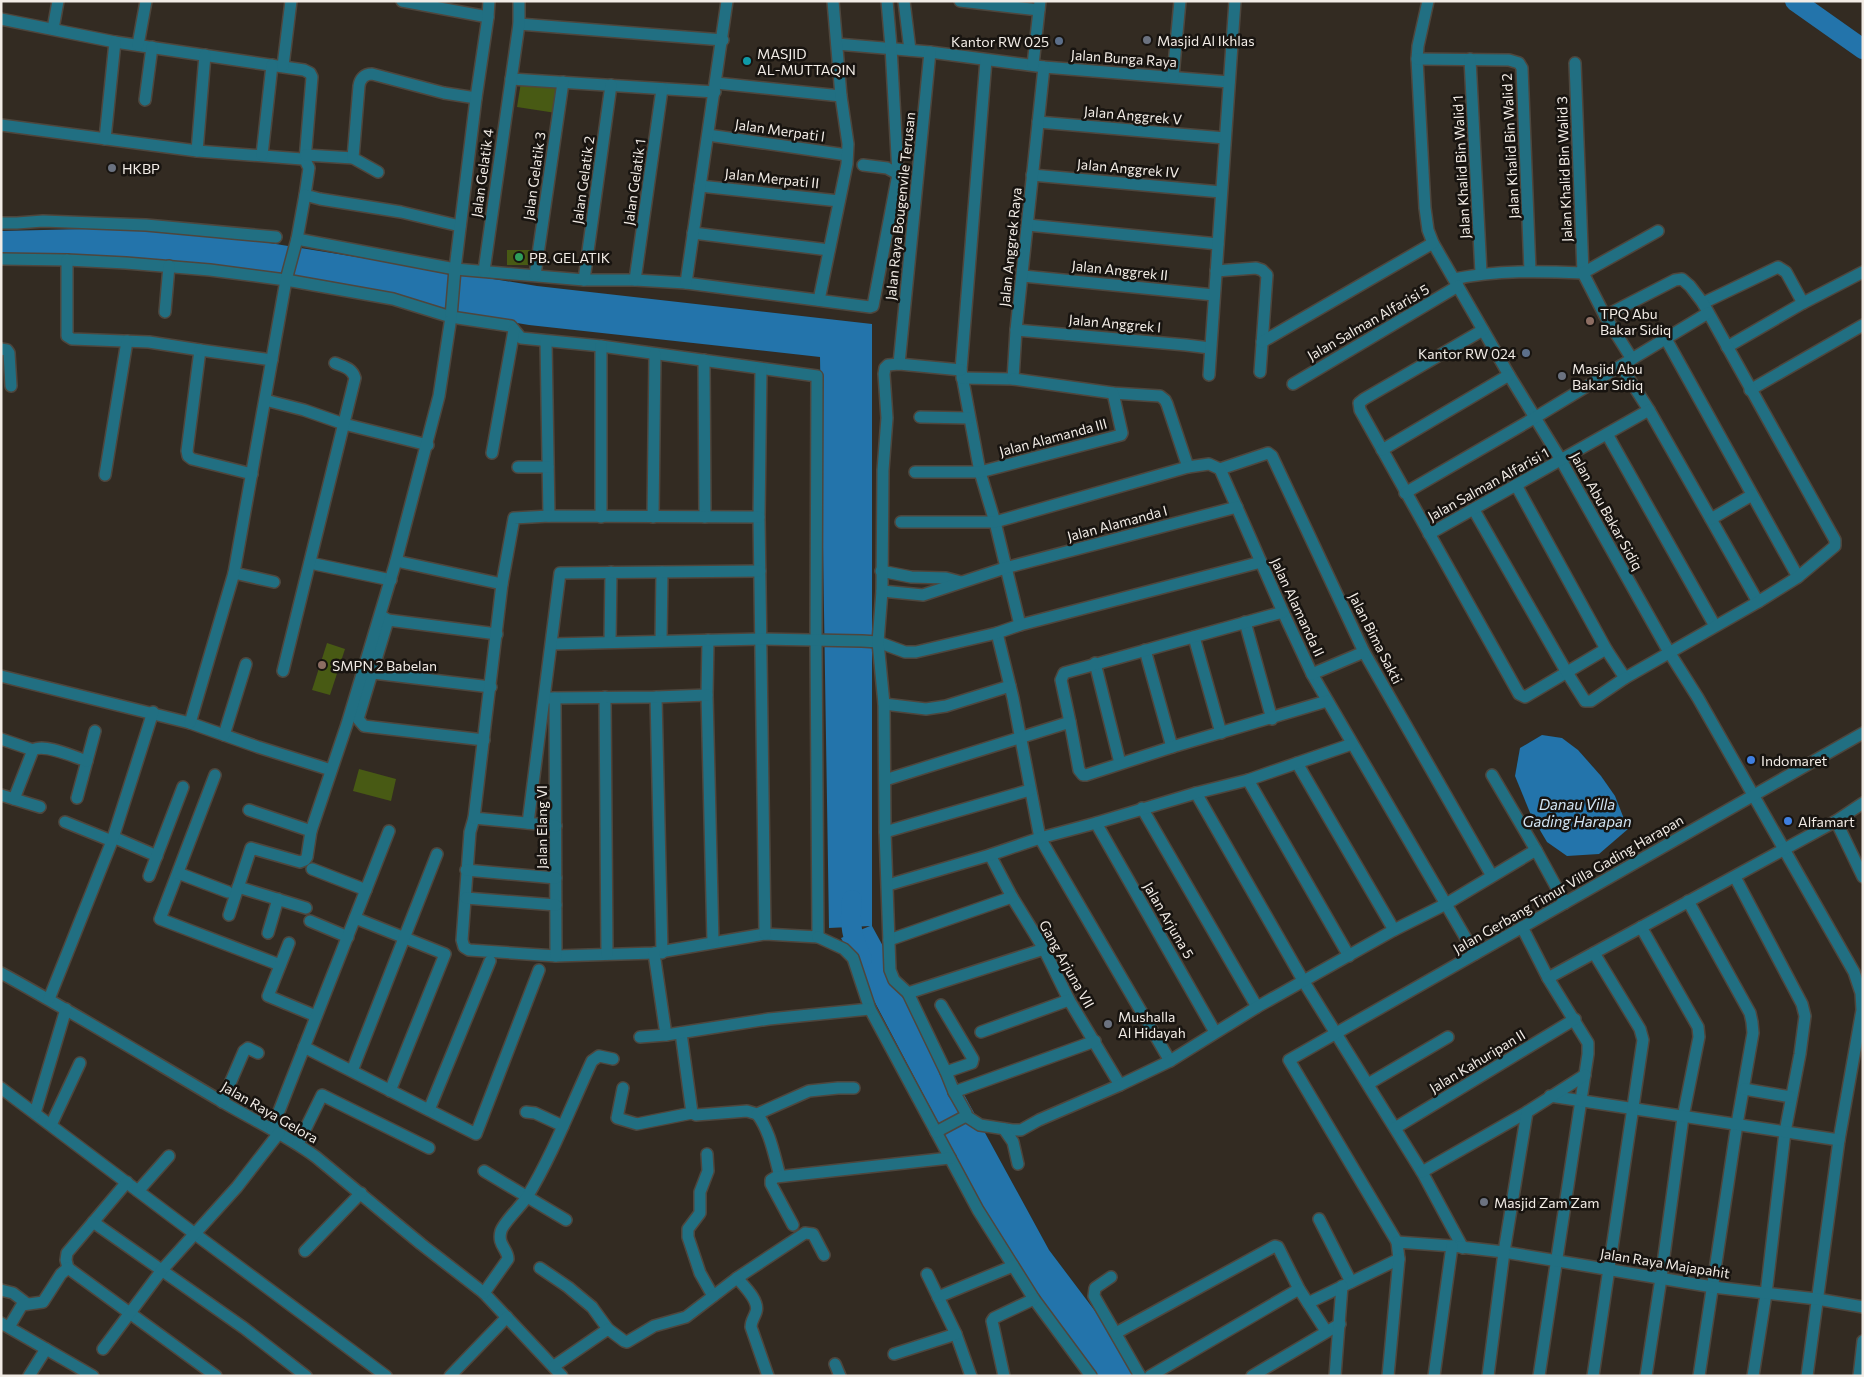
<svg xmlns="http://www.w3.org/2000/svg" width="1864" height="1377" viewBox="0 0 1864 1377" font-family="Commissioner,sans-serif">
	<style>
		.green { fill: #485a14 }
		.water { fill: #2374ab }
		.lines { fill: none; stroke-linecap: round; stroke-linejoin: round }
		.river { stroke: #2374ab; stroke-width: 20 }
		.minor-casing { stroke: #4e463d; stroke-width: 14 }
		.minor { stroke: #216f82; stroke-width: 11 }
		.worship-dot { fill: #6b7280; stroke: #181410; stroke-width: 2 }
		.service-dot { fill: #5c6f8a; stroke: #181410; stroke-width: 2 }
		.culture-dot { fill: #0f9aa8; stroke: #181410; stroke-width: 2 }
		.leisure-dot { fill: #2e9e5b; stroke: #181410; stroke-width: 2 }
		.education-dot { fill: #8d6e63; stroke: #181410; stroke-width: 2 }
		.shop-dot { fill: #3f7fe0; stroke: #181410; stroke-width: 2 }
		.labels { text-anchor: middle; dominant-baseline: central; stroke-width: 5; stroke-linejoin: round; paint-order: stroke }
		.poi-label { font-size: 14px; fill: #f2ece6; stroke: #181410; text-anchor: start }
		.street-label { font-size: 14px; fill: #f2ece6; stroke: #181410 }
		.water-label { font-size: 15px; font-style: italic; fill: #d2e5f4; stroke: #181410 }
	</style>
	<rect width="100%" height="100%" fill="#332b22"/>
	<g class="green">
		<path d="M 521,82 L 559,86 L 556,113 L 517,107 Z"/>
		<rect x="507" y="250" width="24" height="15"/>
		<path d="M 327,643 L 345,649 L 330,695 L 312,690 Z"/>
		<path d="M 359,769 L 396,779 L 391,801 L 353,791 Z"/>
	</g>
	<g class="water">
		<path d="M 170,227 L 537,286 L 872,324 L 872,926 L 1049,1250 L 1144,1376 L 1087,1376 L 1020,1278 L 841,938 L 870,926 L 829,928 L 820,357 L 529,325 L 156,265 L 1,262 L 1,231 Z"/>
		<path d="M 1542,735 L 1562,738 L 1578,750 L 1601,776 L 1615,796 L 1628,829 L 1599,854 L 1567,856 L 1547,842 L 1531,815 L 1515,776 L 1520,748 Z"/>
	</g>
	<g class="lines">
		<g class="river">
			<path d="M 1795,1 L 1863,49"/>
			<path d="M 852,900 C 849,925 852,937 862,959"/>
		</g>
		<g class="minor-casing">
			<g id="minor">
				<path d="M 402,1 L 488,17"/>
				<path d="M 904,1 L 910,50"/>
				<path d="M 960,1 L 1039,10"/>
				<path d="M 1428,1 L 1418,46 L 1417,59 L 1425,208 L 1428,230 L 1433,243 L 1509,375 L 1561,460 L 1669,652 L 1698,698 L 1854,972 L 1861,993 L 1862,1010 L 1839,1140 L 1807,1376"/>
				<path d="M 1,19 L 115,42 L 304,70 L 310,73 L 312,77 L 305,160"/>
				<path d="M 519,24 L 723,40"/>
				<path d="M 53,29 L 58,1"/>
				<path d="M 837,44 L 930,52 L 1044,67 L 1229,82"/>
				<path d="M 138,45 L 146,1"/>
				<path d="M 1417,59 L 1509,60 L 1519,63 L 1522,68 L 1530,271"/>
				<path d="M 1470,59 L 1481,273"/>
				<path d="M 986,60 L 961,370 L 980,472 L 995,522 L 1020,625"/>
				<path d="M 1033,65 L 1040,1"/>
				<path d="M 283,66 L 291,1"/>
				<path d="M 1173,76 L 1180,1"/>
				<path d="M 511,79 L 715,92"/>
				<path d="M 716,83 L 841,96"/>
				<path d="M 145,100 L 152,47"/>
				<path d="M 1038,122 L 1225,138"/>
				<path d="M 1,125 L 197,151 L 302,159 L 305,160 L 309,168 L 305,195 L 320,199 L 401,212 L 460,226"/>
				<path d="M 708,135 L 847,155"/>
				<path d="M 105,139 L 115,42"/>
				<path d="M 197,151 L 205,55"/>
				<path d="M 262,155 L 272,65"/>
				<path d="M 306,155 L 353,158"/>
				<path d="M 863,165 L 887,168 L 898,174"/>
				<path d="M 378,172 L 353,158 L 359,86 C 360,79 364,74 372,74 L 444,93 L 476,98"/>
				<path d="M 1032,175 L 1221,192"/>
				<path d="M 700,186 L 839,201"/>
				<path d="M 1,223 L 17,223 L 43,221 L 146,225 L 276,237"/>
				<path d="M 1028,225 L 1218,244"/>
				<path d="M 693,233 L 829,250"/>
				<path d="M 297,239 L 455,269 L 584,280 L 635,280 L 686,283 L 870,307 L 873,306 L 898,174 L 891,47 L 887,1"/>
				<path d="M 1,259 L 67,260 L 126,263 L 210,270 L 286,280 L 393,299 L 451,317 L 511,326 L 521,338 L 601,346 L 817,376 L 816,641 L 818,937 L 765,934 L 654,953 L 556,956 L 469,950 L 464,947 L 462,940 L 470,832 L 474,818"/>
				<path d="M 67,260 L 67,336 L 72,339 L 149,342 L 200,350 L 187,451 L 188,456 L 192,459 L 252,474"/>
				<path d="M 484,271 L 519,24 L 519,1"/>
				<path d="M 1216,271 L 1256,268 L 1262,270 L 1267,275 L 1260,372"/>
				<path d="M 535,275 L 563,82"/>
				<path d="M 1023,276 L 1214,295"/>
				<path d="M 1454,279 C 1497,270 1540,271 1583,273 L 1575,63"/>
				<path d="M 584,280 L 611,85"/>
				<path d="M 635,280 L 662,89"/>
				<path d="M 686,283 L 727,1"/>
				<path d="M 819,300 L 847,164 L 848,144 L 841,96 L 833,1"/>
				<path d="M 1703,303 L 1778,267 L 1786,272 L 1803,303"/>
				<path d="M 165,312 L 169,266"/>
				<path d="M 1016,330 L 1186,345 L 1210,348"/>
				<path d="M 1483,330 L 1364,399 L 1359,403 L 1360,410 L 1519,694 L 1525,697 L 1606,649"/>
				<path d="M 1666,339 L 1798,577"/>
				<path d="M 546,341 L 549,516"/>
				<path d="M 1262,342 L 1433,243"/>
				<path d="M 601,346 L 601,517"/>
				<path d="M 1727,347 L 1803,303 L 1863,272"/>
				<path d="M 1,349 L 7,350 L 9,353 L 11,386"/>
				<path d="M 200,350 L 272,360"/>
				<path d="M 1632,359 L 1605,316 L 1583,273 L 1658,231"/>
				<path d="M 704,360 L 705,517"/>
				<path d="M 899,364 L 930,52"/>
				<path d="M 1621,366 L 1649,410 L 1758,602"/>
				<path d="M 761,369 L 759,517 L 765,934"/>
				<path d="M 1209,375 L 1235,1"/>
				<path d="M 962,378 L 1013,379 L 1016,330 L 1044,67"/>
				<path d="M 1013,379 L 1113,393 L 1160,396 L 1165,400 L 1167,404 L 1188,467"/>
				<path d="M 1293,384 L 1458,286"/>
				<path d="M 1750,390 L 1863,325"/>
				<path d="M 265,400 L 304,410 L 344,424 L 428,445"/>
				<path d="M 920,417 L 969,418"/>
				<path d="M 1607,434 L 1715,626"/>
				<path d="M 1382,450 L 1509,375"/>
				<path d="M 492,453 L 514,330"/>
				<path d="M 518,467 L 548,467"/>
				<path d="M 1220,469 L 1268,453 L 1272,456 L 1364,652 L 1492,876"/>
				<path d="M 915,472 L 980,472 L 1121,435 L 1122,433 L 1113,393"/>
				<path d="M 105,475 L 127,341"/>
				<path d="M 1516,485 L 1606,649 L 1625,678 L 1758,602 L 1798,577 L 1835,546 L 1835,540 L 1703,303 L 1690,286 L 1682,279 L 1675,280 L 1605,316"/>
				<path d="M 1405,493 L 1536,417 L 1708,313"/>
				<path d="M 1474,510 L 1566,671 L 1585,701 L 1591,701 L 1625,678"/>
				<path d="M 653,517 L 655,354"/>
				<path d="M 1711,519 L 1752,495"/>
				<path d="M 901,522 L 995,522 L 1188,467 L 1209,464 L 1220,469 L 1283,612 L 1312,674 L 1475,954"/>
				<path d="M 1429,534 L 1649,410"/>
				<path d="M 396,561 L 502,584"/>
				<path d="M 310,563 L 391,580"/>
				<path d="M 881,571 L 911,577 L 946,578 L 961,582"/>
				<path d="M 234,573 L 274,582"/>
				<path d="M 882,591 L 923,595 L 1005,568 L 1237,507"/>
				<path d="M 383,617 L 388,620 L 497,634"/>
				<path d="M 388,620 L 358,719 L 364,726 L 484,740"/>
				<path d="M 1245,622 L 1272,719"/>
				<path d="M 997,633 L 1013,698 L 1040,838 L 1170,1061"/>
				<path d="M 1194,637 L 1221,733"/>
				<path d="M 708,640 L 707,695 L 713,942"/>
				<path d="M 661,641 L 662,572"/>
				<path d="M 610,642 L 611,572"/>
				<path d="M 552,644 L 761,639 L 862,641 L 878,642 L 905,652 L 916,652 L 997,633 L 1020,625 L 1261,562"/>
				<path d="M 1145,650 L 1172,747"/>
				<path d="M 1095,663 L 1120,763"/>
				<path d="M 283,671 L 355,378 C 352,368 344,367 335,363"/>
				<path d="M 373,673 L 491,687"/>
				<path d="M 1312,674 L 1364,652"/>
				<path d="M 1,676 L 190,723 L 258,747 L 331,770"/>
				<path d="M 605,697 L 607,954"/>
				<path d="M 656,697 L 662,953"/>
				<path d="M 549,698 L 656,697 L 707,695"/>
				<path d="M 555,698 L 556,956"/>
				<path d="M 884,704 L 926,709 L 946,706 L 1010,686"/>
				<path d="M 1070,722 L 1061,680 L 1064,673 L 1283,612"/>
				<path d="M 190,723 L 234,573 L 286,280 L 297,239 L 305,195"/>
				<path d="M 224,735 L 246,664"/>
				<path d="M 1,739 L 33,750"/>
				<path d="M 1297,763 L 1394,930"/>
				<path d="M 215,775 L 160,919 L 280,965"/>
				<path d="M 1492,775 L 1536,850"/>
				<path d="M 885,780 L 1070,722 L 1079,770 L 1083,775 L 1086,775 L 1172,747 L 1327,701"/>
				<path d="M 1248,780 L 1349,956"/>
				<path d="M 1196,793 L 1304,982 L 1422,1172 L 1463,1248"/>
				<path d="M 1,795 L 40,807"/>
				<path d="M 77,798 L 95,731"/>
				<path d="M 14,799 L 33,750 C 45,743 74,757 87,761"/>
				<path d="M 1142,808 L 1257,1007"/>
				<path d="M 249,810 L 311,831"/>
				<path d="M 1836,821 L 1863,877"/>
				<path d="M 65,822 L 112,841"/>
				<path d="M 528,823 L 560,573 L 760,571"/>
				<path d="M 1096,823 L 1215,1032"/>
				<path d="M 556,826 L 474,818 L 502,584 L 514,518 L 549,516 L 759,517"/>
				<path d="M 885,832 L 1030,790"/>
				<path d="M 113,837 L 157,856"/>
				<path d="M 990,855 L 1012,897 L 1044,949 L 1069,1000 L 1120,1085"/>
				<path d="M 312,869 L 366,890"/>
				<path d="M 466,870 L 556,878"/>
				<path d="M 178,873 L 228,892"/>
				<path d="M 149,876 L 183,787"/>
				<path d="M 1735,877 L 1802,1004 L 1805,1016 L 1800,1054 L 1785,1132 L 1766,1294 L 1753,1376"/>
				<path d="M 888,885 L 990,855 L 1040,838 L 1096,823 L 1196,793 L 1248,780 L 1352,744"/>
				<path d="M 238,887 L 306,908"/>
				<path d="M 466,898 L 556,905"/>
				<path d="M 1688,901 L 1750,1013 L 1752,1022 L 1753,1033 L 1737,1124 L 1699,1376"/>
				<path d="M 229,915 L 251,848 L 300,862 L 305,860 L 307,857 L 311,831 L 347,724 L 396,561 L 439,396 L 451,317 L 455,269 L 476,98 L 488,17 L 489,1"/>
				<path d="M 355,918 L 445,954 L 390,1091"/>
				<path d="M 310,921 L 348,937"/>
				<path d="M 1522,927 L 1548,978 L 1588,1043 L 1588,1054 L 1539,1376"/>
				<path d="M 1641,927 L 1698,1027 L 1699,1037 L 1683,1117 L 1661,1278 L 1646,1376"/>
				<path d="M 268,933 L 278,899"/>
				<path d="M 818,937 L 844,949 L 853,958 L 870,1009 L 978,1210 L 1034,1299 L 1091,1376"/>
				<path d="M 889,940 L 1012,897"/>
				<path d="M 289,943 L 268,996 L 316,1016"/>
				<path d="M 654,953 L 666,1035"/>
				<path d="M 1,973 C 76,1014 148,1058 221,1101 C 253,1120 286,1135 316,1157 L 421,1244 L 484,1293 L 562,1376"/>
				<path d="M 1548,978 L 1836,821 L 1863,803"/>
				<path d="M 908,993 L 1044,949"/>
				<path d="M 49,999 L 112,841 L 153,712"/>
				<path d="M 941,1005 L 973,1059 L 972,1063 L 946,1072"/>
				<path d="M 981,1032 L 1069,1000"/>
				<path d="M 681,1033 L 692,1113"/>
				<path d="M 640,1037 L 666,1035 L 769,1019 L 870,1009"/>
				<path d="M 304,1047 L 476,1134 L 539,970"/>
				<path d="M 352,1071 L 437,854"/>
				<path d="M 1368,1084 L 1448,1037"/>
				<path d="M 1,1088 L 195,1234 L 386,1376"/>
				<path d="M 623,1088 L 617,1118 L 637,1124 L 692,1113 L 696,1115 L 747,1111 L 757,1114 L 809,1091 L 838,1088 L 854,1088"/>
				<path d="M 1744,1089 L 1791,1097"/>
				<path d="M 954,1092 L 1095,1041"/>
				<path d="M 1550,1096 L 1839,1140"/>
				<path d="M 222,1102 L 244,1051 L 248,1048 L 258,1053"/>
				<path d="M 429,1110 L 490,961"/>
				<path d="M 526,1112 L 535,1113 L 563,1126"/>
				<path d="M 35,1113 L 66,1009"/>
				<path d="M 757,1114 C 770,1131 774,1155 780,1176"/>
				<path d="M 966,1116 L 980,1125 L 1012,1130 L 1021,1130 L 1039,1120 L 1120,1085 L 1170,1061 L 1257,1007 L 1394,930 L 1446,904 L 1536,850 L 1565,903"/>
				<path d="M 51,1125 L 80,1063"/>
				<path d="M 1395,1128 L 1575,1019"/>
				<path d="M 272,1129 L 389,831"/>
				<path d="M 1004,1129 L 1013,1142 L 1018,1164"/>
				<path d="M 936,1132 L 966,1116 L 966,1113 L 954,1092 L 946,1072 L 908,993 L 894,980 L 890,970 L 885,832 L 884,704 L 878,642 L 882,591 L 883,470 L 887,418 L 884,374 L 885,368 L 888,365 L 899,364 L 961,370"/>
				<path d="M 298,1144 L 322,1095 L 429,1148"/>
				<path d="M 707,1154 L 708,1171 L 700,1192 L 700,1213 L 688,1229 L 688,1237 L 700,1273 L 713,1296"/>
				<path d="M 484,1171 L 566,1220"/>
				<path d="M 1422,1172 L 1527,1112 L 1585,1075"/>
				<path d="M 127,1182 L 67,1253 L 66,1260 L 68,1268 L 216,1376"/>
				<path d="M 138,1191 L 169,1156"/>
				<path d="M 1319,1219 L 1351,1282"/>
				<path d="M 93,1222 L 244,1328 L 306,1376"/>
				<path d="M 793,1225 L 771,1184 L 771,1180 L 776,1177 L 950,1158"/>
				<path d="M 1397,1242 L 1289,1060 L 1863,733"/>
				<path d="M 305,1251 L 361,1193"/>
				<path d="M 540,1268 L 568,1287 L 592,1307 L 608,1329"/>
				<path d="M 927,1274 L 956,1334 L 971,1376"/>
				<path d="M 1111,1277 L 1095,1288 L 1094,1296 L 1140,1376"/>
				<path d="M 737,1278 C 744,1286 760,1301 756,1312 C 754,1318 751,1321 751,1327 L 768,1376"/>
				<path d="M 1,1290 L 13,1293 L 26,1303"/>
				<path d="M 484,1293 L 508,1259 C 508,1249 497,1245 501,1231 C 503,1223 521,1206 527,1197 C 553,1154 571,1106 592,1061 L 599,1056 L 613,1059"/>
				<path d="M 938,1297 L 1013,1266"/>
				<path d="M 1308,1303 L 1399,1259 L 1397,1242 L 1452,1246 L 1504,1252 L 1713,1287 L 1817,1299 L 1863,1307"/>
				<path d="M 1,1323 L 93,1376"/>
				<path d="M 9,1327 L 22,1305 L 43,1302 L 61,1274 L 68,1268"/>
				<path d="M 1116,1333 L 1275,1246 L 1278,1247 L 1299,1289 L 1326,1331"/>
				<path d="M 103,1349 L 162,1270 L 237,1187 L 279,1133"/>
				<path d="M 894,1354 L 956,1334"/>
				<path d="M 835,1364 L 840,1376"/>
				<path d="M 554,1366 L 608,1329 L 624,1341 L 627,1342 L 654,1326 L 686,1317 L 737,1278 L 805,1233 L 813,1234 L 824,1255"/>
				<path d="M 29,1376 L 46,1349"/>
				<path d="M 450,1376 L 507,1317"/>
				<path d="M 1004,1376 L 992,1321 L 994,1318 L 1034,1299"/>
				<path d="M 1150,1376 L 1299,1289"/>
				<path d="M 1252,1376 L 1340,1324"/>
				<path d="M 1335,1376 L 1342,1286"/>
				<path d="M 1388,1376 L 1399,1259"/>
				<path d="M 1434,1376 L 1452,1246"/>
				<path d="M 1488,1376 L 1504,1252 L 1527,1112"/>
				<path d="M 1593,1376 L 1643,1040 L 1640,1029 L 1594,953"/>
				<path d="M 1859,1376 L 1863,1341"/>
			</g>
		</g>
		<use href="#minor" class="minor"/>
	</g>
	<g class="worship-dot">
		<circle cx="1147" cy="40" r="5"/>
		<circle cx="112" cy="168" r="5"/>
		<circle cx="1562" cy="376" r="5"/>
		<circle cx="1108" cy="1024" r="5"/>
		<circle cx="1484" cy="1202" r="5"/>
	</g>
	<g class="service-dot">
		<circle cx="1059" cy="41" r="5"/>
		<circle cx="1526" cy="353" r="5"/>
	</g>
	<circle class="culture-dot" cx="747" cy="61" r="5"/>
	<circle class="leisure-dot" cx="519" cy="257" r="5"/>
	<g class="education-dot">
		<circle cx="1590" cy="321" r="5"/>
		<circle cx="322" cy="665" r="5"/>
	</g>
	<g class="shop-dot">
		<circle cx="1751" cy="760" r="5"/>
		<circle cx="1788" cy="821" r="5"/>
	</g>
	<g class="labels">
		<g class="poi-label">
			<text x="1157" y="40">Masjid Al Ikhlas</text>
			<text x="1049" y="41" text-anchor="end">Kantor RW 025</text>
			<text x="757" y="53">MASJID<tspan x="757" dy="16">AL-MUTTAQIN</tspan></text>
			<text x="122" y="168">HKBP</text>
			<text x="529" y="257">PB. GELATIK</text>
			<text x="1600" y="313">TPQ Abu<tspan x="1600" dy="16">Bakar Sidiq</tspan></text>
			<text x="1516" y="353" text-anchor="end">Kantor RW 024</text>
			<text x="1572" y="368">Masjid Abu<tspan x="1572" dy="16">Bakar Sidiq</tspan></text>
			<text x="332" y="665">SMPN 2 Babelan</text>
			<text x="1761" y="760">Indomaret</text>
			<text x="1798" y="821">Alfamart</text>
			<text x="1118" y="1016">Mushalla<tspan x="1118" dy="16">Al Hidayah</tspan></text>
			<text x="1494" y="1202">Masjid Zam Zam</text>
		</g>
		<g class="street-label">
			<text transform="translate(1124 58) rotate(4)">Jalan Bunga Raya</text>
			<text transform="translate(1133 115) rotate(5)">Jalan Anggrek V</text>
			<text transform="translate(780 130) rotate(8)">Jalan Merpati I</text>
			<text transform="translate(1510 146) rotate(-93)">Jalan Khalid Bin Walid 2</text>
			<text transform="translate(1461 167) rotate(-93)">Jalan Khalid Bin Walid 1</text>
			<text transform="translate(1128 168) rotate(5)">Jalan Anggrek IV</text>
			<text transform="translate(1564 169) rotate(-92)">Jalan Khalid Bin Walid 3</text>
			<text transform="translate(482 173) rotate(-82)">Jalan Gelatik 4</text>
			<text transform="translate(534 176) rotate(-82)">Jalan Gelatik 3</text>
			<text transform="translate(772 178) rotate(6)">Jalan Merpati II</text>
			<text transform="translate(583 180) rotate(-82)">Jalan Gelatik 2</text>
			<text transform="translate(634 182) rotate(-82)">Jalan Gelatik 1</text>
			<text transform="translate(900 206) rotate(-84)">Jalan Raya Bougenvile Terusan</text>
			<text transform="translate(1010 247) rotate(-84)">Jalan Anggrek Raya</text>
			<text transform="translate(1120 270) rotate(6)">Jalan Anggrek II</text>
			<text transform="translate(1368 322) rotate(-30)">Jalan Salman Alfarisi 5</text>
			<text transform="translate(1115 323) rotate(5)">Jalan Anggrek I</text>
			<text transform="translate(1053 437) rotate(-15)">Jalan Alamanda III</text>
			<text transform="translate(1488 484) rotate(-29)">Jalan Salman Alfarisi 1</text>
			<text transform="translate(1607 511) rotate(61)">Jalan Abu Bakar Sidiq</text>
			<text transform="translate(1117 523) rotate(-15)">Jalan Alamanda I</text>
			<text transform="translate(1298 607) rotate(65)">Jalan Alamanda II</text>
			<text transform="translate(1376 638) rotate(63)">Jalan Bima Sakti</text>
			<text transform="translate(541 827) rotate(-90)">Jalan Elang VI</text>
			<text transform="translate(1568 884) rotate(-30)">Jalan Gerbang Timur Villa Gading Harapan</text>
			<text transform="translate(1169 920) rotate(60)">Jalan Arjuna 5</text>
			<text transform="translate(1067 964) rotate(61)">Gang Arjuna VII</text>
			<text transform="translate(1477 1061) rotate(-31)">Jalan Kahuripan II</text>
			<text transform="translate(270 1112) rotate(30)">Jalan Raya Gelora</text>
			<text transform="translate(1665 1263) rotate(9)">Jalan Raya Majapahit</text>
		</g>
		<g class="water-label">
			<text x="1577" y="804">Danau Villa<tspan x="1577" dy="17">Gading Harapan</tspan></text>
		</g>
	</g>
	<rect width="1864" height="1377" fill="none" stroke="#f2ece6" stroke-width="5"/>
</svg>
